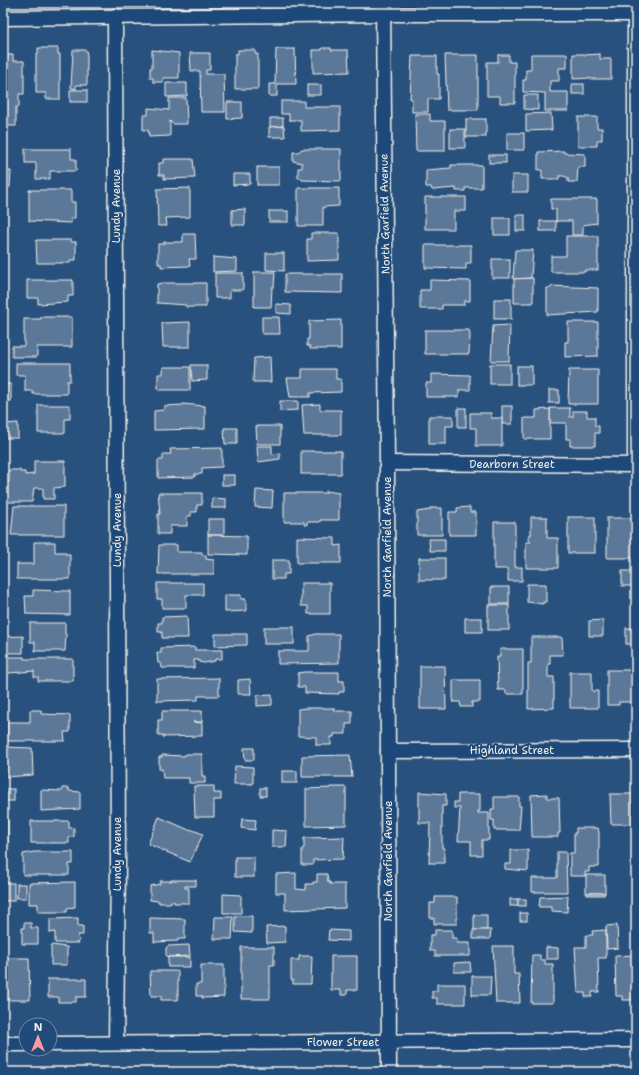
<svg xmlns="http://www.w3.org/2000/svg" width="639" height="1075" viewBox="0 0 639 1075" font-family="'Shantell Sans',sans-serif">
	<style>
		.building { fill: #5b7899; stroke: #f4f1e8 }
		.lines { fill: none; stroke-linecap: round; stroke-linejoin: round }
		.minor-casing { stroke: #f4f1e8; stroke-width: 17 }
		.minor { stroke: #1f4a7a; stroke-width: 14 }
		.labels { text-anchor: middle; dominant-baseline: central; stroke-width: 4; stroke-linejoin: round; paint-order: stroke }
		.street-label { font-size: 11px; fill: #f4f1e8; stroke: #1f4a7a }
	</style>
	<rect width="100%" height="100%" fill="#28517e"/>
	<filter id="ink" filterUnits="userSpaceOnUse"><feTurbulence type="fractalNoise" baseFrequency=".025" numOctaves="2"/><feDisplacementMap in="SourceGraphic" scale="8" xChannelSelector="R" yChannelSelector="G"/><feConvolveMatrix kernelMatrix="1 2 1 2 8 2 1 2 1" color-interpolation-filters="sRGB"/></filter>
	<g filter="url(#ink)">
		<g class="building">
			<path d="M 38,48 L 58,48 L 58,54 L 60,54 L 60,99 L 46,99 L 46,93 L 36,93 L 36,54 L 38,54 Z"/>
			<path d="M 322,48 L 331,48 L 331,50 L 348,50 L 349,72 L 313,73 L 313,50 L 322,50 Z"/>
			<path d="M 276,49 L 295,49 L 296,84 L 277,84 L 277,96 L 269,96 L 269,84 L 275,84 Z"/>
			<path d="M 73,50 L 86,50 L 87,55 L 87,85 L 76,85 L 76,89 L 71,88 Z"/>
			<path d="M 152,50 L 179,53 L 179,78 L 163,78 L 163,82 L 153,82 L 153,78 L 150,78 L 150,68 L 152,68 Z"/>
			<path d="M 238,50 L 255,50 L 255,54 L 258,54 L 258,89 L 235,89 L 235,54 L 238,54 Z"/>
			<path d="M 190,53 L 210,53 L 210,70 L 206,70 L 206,74 L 224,74 L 225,112 L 201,112 L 200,71 L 191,71 Z"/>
			<path d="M 531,54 L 567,54 L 567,68 L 559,68 L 559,81 L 550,81 L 550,92 L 568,92 L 568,111 L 545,111 L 545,93 L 523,92 L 523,80 L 526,80 L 526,70 L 531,70 Z"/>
			<path d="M 573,54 L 584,54 L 584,55 L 600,54 L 600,59 L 611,59 L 611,79 L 590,79 L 590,78 L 573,79 Z"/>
			<path d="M 3,55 L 13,55 L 13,61 L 24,61 L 24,94 L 19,94 L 19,107 L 16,107 L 16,126 L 3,126 Z"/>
			<path d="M 445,55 L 478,55 L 478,110 L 447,110 Z"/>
			<path d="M 498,55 L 509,55 L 509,62 L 515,62 L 515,103 L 500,103 L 500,96 L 487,96 L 487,62 L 498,62 Z"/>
			<path d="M 412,56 L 437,56 L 437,74 L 439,74 L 439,99 L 428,99 L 428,112 L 412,112 L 412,99 L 410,99 Z"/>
			<path d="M 166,83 L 187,83 L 187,96 L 166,97 Z"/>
			<rect x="572" y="84" width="12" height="10"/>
			<rect x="307" y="85" width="14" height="10"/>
			<rect x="70" y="90" width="17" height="12"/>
			<path d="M 524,95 L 538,95 L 538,110 L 524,109 Z"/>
			<path d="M 169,98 L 186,98 L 187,124 L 173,124 L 170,121 L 170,136 L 149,137 L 148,130 L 143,130 L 143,115 L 148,115 L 148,108 L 169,110 Z"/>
			<path d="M 281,101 L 304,101 L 304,107 L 340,107 L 340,130 L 301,131 L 301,120 L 289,120 L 289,114 L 281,114 Z"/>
			<path d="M 227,102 L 242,102 L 242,118 L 227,119 Z"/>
			<path d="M 551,113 L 552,130 L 526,131 L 526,114 Z"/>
			<path d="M 415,114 L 430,114 L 430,121 L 445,121 L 445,151 L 416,151 Z"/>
			<path d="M 578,117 L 597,117 L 597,128 L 602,128 L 602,140 L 597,140 L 597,146 L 578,146 Z"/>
			<path d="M 270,118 L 283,118 L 283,126 L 270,127 Z"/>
			<rect x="466" y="119" width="20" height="18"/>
			<path d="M 284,126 L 285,137 L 269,137 L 269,127 Z"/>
			<rect x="450" y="129" width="15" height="19"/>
			<rect x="507" y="133" width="17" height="17"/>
			<path d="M 25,149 L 71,149 L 71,159 L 76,159 L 76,171 L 50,171 L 50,179 L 36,179 L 36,163 L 25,163 Z"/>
			<path d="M 302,149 L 341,149 L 341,181 L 302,180 L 302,178 L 298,178 L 298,168 L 302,168 L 302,163 L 293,161 L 293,152 L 298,152 Z"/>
			<path d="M 564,151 L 564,153 L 585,154 L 585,167 L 578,167 L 577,182 L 568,182 L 568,178 L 564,176 L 559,176 L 559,179 L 542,179 L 542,170 L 538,170 L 538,152 Z"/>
			<rect x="489" y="155" width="17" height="8"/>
			<path d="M 163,159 L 193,159 L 195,178 L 164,179 L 164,175 L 159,175 L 159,163 L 163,163 Z"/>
			<path d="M 451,165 L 482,165 L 482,188 L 465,188 L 465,191 L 456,191 L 456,188 L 432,190 L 431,187 L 426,187 L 426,170 L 451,168 Z"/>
			<rect x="257" y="167" width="22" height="18"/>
			<path d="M 3,171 L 11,171 L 10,187 L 3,187 Z"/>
			<path d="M 233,174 L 250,174 L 250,184 L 233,185 Z"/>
			<rect x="512" y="175" width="16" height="17"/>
			<path d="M 190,188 L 190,217 L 166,218 L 167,226 L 158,226 L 157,189 Z"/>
			<path d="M 298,188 L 339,188 L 339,206 L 323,207 L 323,226 L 298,226 Z"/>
			<path d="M 29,190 L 71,190 L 71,202 L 75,202 L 75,218 L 71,218 L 71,223 L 29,221 Z"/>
			<path d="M 425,197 L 466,197 L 466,211 L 454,211 L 454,229 L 425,229 Z"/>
			<path d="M 551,199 L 597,199 L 597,223 L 583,225 L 583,235 L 572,235 L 572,221 L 556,221 L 556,209 L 551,209 Z"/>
			<rect x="3" y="209" width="3" height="18"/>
			<path d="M 245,209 L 245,225 L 232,225 L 232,210 Z"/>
			<rect x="269" y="211" width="19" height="11"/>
			<rect x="516" y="215" width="9" height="16"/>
			<rect x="494" y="218" width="16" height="17"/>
			<rect x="540" y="221" width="16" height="10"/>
			<path d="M 311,233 L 339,233 L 339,260 L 307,261 L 307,239 L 311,239 Z"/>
			<path d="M 183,234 L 195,234 L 196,259 L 189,259 L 190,266 L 161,267 L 161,264 L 158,264 L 158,244 L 164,244 L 164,242 L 183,242 Z"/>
			<path d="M 566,236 L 598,236 L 598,270 L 585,270 L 585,272 L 551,272 L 551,256 L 566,256 Z"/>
			<path d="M 36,240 L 71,240 L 71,242 L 76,242 L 76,260 L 70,260 L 70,263 L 37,263 Z"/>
			<path d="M 425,245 L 471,245 L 471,263 L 466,263 L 466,269 L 425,268 Z"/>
			<path d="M 515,250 L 533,250 L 531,278 L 513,279 Z"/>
			<path d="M 266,253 L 284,253 L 284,271 L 266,270 Z"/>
			<path d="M 213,257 L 237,259 L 237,271 L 213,272 Z"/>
			<rect x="492" y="259" width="18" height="19"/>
			<path d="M 254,272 L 275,272 L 274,287 L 272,287 L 271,307 L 254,307 Z"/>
			<path d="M 215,273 L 243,273 L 243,290 L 230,290 L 230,298 L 215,298 Z"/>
			<path d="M 285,274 L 342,274 L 342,293 L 285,292 Z"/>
			<path d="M 533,278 L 533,303 L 514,303 L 514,279 Z"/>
			<path d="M 27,280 L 73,280 L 73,296 L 68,296 L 68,302 L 38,304 L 38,298 L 27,298 Z"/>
			<path d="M 430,280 L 470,281 L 470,301 L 464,301 L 464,305 L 442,305 L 442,309 L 420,309 L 420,290 L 430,290 Z"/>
			<path d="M 163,283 L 206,283 L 206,307 L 186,307 L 186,305 L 157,303 L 157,284 Z"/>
			<path d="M 551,286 L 598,288 L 598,312 L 547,315 L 547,288 L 551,288 Z"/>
			<rect x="494" y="299" width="17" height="20"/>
			<path d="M 276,304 L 291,305 L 291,314 L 276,313 Z"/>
			<path d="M 41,317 L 72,317 L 72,347 L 37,347 L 37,357 L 12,357 L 12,346 L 24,346 L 24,319 L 41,319 Z"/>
			<path d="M 262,317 L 279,317 L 280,334 L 262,334 Z"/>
			<path d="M 341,320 L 341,349 L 310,349 L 310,346 L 307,346 L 307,339 L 309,339 L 309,321 Z"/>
			<path d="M 190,322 L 190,347 L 163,347 L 162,323 Z"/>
			<path d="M 568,322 L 598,322 L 598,356 L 565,357 L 565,342 L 568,342 Z"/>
			<path d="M 510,325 L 509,361 L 491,361 L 493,326 Z"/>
			<path d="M 425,330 L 469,330 L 470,335 L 469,354 L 425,354 Z"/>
			<path d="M 270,357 L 271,382 L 253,382 L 254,358 Z"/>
			<path d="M 16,363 L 70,363 L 70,381 L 67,381 L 67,394 L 33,394 L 33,391 L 25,391 L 25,375 L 16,375 Z"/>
			<rect x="490" y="364" width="20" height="20"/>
			<path d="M 191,365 L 207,365 L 207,380 L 192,381 Z"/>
			<rect x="517" y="366" width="15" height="19"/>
			<path d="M 163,367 L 190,367 L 190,390 L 158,390 L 158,374 L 163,374 Z"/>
			<path d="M 302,369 L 336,369 L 336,379 L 341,379 L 341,392 L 310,393 L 310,397 L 290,397 L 287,378 L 302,378 Z"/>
			<path d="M 569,370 L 598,370 L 598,404 L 568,404 Z"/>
			<path d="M 431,374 L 470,375 L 470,390 L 459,390 L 459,397 L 426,397 L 426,383 L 431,383 Z"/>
			<rect x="3" y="384" width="8" height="17"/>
			<rect x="549" y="390" width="10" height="13"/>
			<path d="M 280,401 L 298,401 L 298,410 L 280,411 Z"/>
			<path d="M 183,404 L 205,406 L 205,429 L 154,430 L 154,411 L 164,410 L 164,406 L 183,405 Z"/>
			<path d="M 320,404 L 320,410 L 341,410 L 341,435 L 304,435 L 302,405 Z"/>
			<path d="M 38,405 L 70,405 L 70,419 L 65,419 L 65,433 L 38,433 Z"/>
			<rect x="502" y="406" width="10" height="18"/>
			<rect x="458" y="408" width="8" height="19"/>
			<path d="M 550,408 L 570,408 L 570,417 L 573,417 L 573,411 L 587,411 L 587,417 L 595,417 L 595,426 L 599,426 L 599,433 L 595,433 L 595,446 L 570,446 L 570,439 L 566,439 L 566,423 L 550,423 Z"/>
			<path d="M 550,409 L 550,439 L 524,439 L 524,418 L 536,418 L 536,410 Z"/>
			<path d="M 470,413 L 491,413 L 491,418 L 502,418 L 502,446 L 476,446 L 476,428 L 470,428 Z"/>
			<path d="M 429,416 L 453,416 L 453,426 L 446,426 L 446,444 L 429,444 Z"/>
			<path d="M 3,419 L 4,424 L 18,423 L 18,438 L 3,438 Z"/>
			<path d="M 256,426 L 280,426 L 280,444 L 257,444 Z"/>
			<path d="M 224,428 L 237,428 L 237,444 L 225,444 Z"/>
			<path d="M 257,446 L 272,446 L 272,454 L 280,453 L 280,459 L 258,462 Z"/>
			<path d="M 222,448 L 222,467 L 202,468 L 202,474 L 195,474 L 195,477 L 158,478 L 158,460 L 163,460 L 163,454 L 171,454 L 170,449 Z"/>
			<rect x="301" y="451" width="40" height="23"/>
			<path d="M 34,461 L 65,461 L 65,487 L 54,488 L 54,499 L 43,499 L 43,488 L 34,488 L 32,502 L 3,502 L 3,482 L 9,482 L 9,470 L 20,470 L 20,472 L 25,472 L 25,475 L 34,474 Z"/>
			<rect x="222" y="475" width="13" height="10"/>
			<path d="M 256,490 L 273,491 L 272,508 L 255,507 Z"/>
			<path d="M 326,491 L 339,493 L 339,520 L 320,520 L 320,522 L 307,522 L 307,525 L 304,525 L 304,522 L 284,522 L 284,493 L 326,493 Z"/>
			<path d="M 158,493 L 202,493 L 202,505 L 197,505 L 197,512 L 191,512 L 191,516 L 187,516 L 187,526 L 170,526 L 170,534 L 158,534 L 158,514 L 160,514 Z"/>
			<path d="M 212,498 L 226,499 L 226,508 L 212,508 Z"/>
			<path d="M 14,506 L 64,506 L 64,535 L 11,535 Z"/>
			<path d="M 470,507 L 470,512 L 476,512 L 476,535 L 449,535 L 449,512 L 457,512 L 457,508 Z"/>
			<path d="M 430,508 L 442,508 L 442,535 L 417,535 L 417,512 L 430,510 Z"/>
			<path d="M 531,517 L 547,517 L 547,538 L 558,538 L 558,568 L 526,568 L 526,542 L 531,542 L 529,540 L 529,535 L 531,535 Z"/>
			<rect x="568" y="517" width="27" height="36"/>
			<rect x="607" y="518" width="27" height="40"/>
			<rect x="208" y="519" width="16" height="16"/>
			<path d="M 494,522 L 515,522 L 515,567 L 522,567 L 522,581 L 508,581 L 508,569 L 494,569 Z"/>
			<path d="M 208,535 L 247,536 L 247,555 L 208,554 Z"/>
			<path d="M 297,537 L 335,538 L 335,546 L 341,545 L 341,563 L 297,563 Z"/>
			<path d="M 429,539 L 445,539 L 445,551 L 430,551 Z"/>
			<path d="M 34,542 L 55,542 L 55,552 L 65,552 L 65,554 L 70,554 L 70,579 L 17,579 L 17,564 L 34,564 Z"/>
			<path d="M 159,545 L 177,545 L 177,552 L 202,552 L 202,555 L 206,555 L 206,559 L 214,560 L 214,574 L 158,574 Z"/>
			<rect x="419" y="558" width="26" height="22"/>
			<path d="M 272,560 L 289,560 L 289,574 L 284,574 L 284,579 L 272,579 Z"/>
			<rect x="622" y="571" width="14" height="15"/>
			<path d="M 157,583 L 203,583 L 203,595 L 186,595 L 186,608 L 162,608 L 162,599 L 157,599 Z"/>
			<path d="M 301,583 L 330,583 L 330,614 L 308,614 L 308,606 L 301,606 Z"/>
			<path d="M 527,584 L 546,584 L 546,602 L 543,602 L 543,604 L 527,602 Z"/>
			<rect x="491" y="587" width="18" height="17"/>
			<path d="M 33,590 L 70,591 L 70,615 L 26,614 L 25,596 L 33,596 Z"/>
			<path d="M 225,595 L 241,595 L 241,599 L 246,599 L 246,611 L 225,612 Z"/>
			<rect x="488" y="605" width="21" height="25"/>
			<path d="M 187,616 L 188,638 L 162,638 L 162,632 L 158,632 L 158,623 L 162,623 L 162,617 Z"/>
			<rect x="465" y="618" width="17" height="14"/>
			<path d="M 603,620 L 603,636 L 589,636 L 589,621 Z"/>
			<path d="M 30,623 L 65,623 L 65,634 L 66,634 L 65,651 L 35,651 L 35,642 L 30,642 Z"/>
			<rect x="264" y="627" width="30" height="17"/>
			<rect x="626" y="628" width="10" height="16"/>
			<path d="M 215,634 L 247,634 L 247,645 L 215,646 Z"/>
			<path d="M 316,634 L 339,634 L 339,663 L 278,664 L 278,651 L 309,651 L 309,636 Z"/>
			<path d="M 23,636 L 23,653 L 3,653 L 3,637 Z"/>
			<path d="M 531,637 L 562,637 L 563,655 L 550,655 L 550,664 L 548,664 L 548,677 L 554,677 L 554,708 L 528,709 L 528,663 L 531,663 Z"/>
			<path d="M 195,647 L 195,650 L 222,650 L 222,659 L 215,659 L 215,661 L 204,663 L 199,662 L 199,660 L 194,660 L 194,668 L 162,668 L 161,663 L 158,663 L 157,653 L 161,653 L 161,648 Z"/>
			<path d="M 500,649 L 523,649 L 523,694 L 506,694 L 506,690 L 498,690 L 497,657 L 500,657 Z"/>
			<path d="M 3,655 L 9,657 L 24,657 L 24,659 L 73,659 L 73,681 L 38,681 L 38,677 L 34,677 L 34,671 L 9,673 L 3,671 Z"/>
			<path d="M 420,666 L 445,666 L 446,709 L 420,709 Z"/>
			<path d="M 607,670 L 634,670 L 633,702 L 619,702 L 619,705 L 607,705 Z"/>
			<path d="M 304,672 L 339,672 L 339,681 L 344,681 L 344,692 L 339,692 L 339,694 L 305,693 L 305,687 L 298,687 L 298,673 Z"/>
			<path d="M 570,672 L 592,672 L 592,691 L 598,691 L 598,708 L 570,708 Z"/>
			<path d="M 219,678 L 219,696 L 198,696 L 198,700 L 157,701 L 157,679 Z"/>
			<path d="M 250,679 L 251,694 L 238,694 L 238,680 Z"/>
			<path d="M 453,680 L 480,680 L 480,702 L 472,702 L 472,707 L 461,707 L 460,702 L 453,702 Z"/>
			<path d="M 272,694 L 272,705 L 257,706 L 257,695 Z"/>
			<path d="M 3,704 L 4,704 L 5,725 L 3,725 Z"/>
			<path d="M 307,708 L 334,708 L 334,711 L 352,711 L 352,724 L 346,724 L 346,734 L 334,734 L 334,737 L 331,737 L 331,745 L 316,745 L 316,737 L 298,736 L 298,709 Z"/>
			<path d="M 30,710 L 41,710 L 41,714 L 70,715 L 70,732 L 64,732 L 65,741 L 7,741 L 7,722 L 30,722 Z"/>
			<path d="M 162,711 L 202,711 L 202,722 L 193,722 L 202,723 L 202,736 L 163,737 L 163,735 L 158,735 L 158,720 L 162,720 Z"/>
			<path d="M 3,747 L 32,748 L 33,775 L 6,777 L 6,763 L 3,762 Z"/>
			<path d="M 244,748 L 254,748 L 254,760 L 245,760 Z"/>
			<path d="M 185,754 L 202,754 L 202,776 L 205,776 L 205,783 L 189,783 L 189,778 L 163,778 L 162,769 L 159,769 L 159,757 L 162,757 L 162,755 L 185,756 Z"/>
			<path d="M 350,755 L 352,777 L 302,777 L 302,756 Z"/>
			<path d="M 235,766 L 253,767 L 253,784 L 234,784 Z"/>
			<rect x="282" y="771" width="15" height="12"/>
			<path d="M 194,786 L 214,786 L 214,793 L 221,793 L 221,800 L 214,800 L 214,817 L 195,817 Z"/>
			<path d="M 330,787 L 346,787 L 346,825 L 306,826 L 306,789 L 330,788 Z"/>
			<path d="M 62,788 L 69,788 L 69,791 L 80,792 L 80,809 L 41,811 L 41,790 L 62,791 Z"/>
			<rect x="260" y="788" width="6" height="8"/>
			<rect x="3" y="789" width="11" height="12"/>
			<path d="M 419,792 L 446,794 L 446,806 L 442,806 L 442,848 L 444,848 L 444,863 L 429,863 L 430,823 L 419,823 Z"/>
			<path d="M 458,794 L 480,794 L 480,811 L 478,811 L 478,813 L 489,813 L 489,840 L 482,840 L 482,855 L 471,855 L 471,841 L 458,841 L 460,808 L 454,808 L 454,802 L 458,802 Z"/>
			<path d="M 547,794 L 547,798 L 559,798 L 560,833 L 558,833 L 558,837 L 532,837 L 531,795 Z"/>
			<path d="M 610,794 L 633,794 L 633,824 L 611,824 Z"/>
			<path d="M 494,797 L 519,797 L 519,806 L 521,806 L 519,830 L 494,830 L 494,820 L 491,820 L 491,809 L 494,809 Z"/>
			<path d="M 159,817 L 189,830 L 190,829 L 203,834 L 190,862 L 148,844 Z"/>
			<path d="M 242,819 L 256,820 L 255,830 L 241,828 Z"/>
			<rect x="3" y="821" width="5" height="26"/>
			<path d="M 31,821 L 69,821 L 69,828 L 74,828 L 74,837 L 69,837 L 69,843 L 31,843 Z"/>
			<path d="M 576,828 L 598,828 L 599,833 L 599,867 L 589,867 L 589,872 L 585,872 L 585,876 L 570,876 L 570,853 L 574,853 L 574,833 L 576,833 Z"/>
			<path d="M 272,830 L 287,831 L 286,847 L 272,847 Z"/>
			<path d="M 344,837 L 343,859 L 313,860 L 313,865 L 302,865 L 302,849 L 304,848 L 304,838 Z"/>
			<path d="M 511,850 L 528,850 L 528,871 L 505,869 L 505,864 L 511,864 Z"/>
			<path d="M 34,852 L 73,852 L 73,864 L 69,864 L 69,875 L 23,875 L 23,854 Z"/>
			<path d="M 557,852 L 566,852 L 567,892 L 532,892 L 532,878 L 557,878 Z"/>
			<path d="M 632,852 L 636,852 L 636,875 L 633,875 Z"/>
			<rect x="235" y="857" width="19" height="20"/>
			<path d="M 296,873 L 296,889 L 306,890 L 306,884 L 313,884 L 313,882 L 317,882 L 317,874 L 327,874 L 328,882 L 330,882 L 330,884 L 345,884 L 345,908 L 285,910 L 285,893 L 276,893 L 276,874 Z"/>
			<rect x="586" y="875" width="19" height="18"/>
			<path d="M 171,880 L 196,880 L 196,886 L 185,886 L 185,888 L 189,888 L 189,903 L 174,903 L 174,901 L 171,901 L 171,903 L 159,903 L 159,901 L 150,900 L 150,886 L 160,884 L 160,881 L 171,881 Z"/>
			<path d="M 75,882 L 75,907 L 67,908 L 67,912 L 38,912 L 38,904 L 29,904 L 29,883 Z"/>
			<rect x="3" y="883" width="11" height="18"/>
			<rect x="17" y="884" width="9" height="14"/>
			<path d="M 587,893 L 605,893 L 604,895 L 587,895 Z"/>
			<path d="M 223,894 L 241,895 L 241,913 L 223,913 Z"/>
			<path d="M 568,896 L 567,912 L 551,911 L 551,907 L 539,907 L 540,897 Z"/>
			<path d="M 435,897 L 457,897 L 457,924 L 434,924 L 434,918 L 430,918 L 430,903 L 435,903 Z"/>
			<rect x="510" y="899" width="8" height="7"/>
			<rect x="518" y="899" width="8" height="7"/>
			<rect x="520" y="913" width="7" height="8"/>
			<rect x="474" y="915" width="13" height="15"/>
			<path d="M 235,916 L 252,916 L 252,933 L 235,932 Z"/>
			<path d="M 215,917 L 233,917 L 232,939 L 214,939 Z"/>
			<path d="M 78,918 L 78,926 L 83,926 L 83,935 L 78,935 L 79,943 L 55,943 L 55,932 L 50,933 L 50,919 Z"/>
			<path d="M 150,918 L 185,919 L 185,939 L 178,939 L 178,941 L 154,942 L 154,933 L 150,933 Z"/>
			<path d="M 24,923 L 31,923 L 31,928 L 38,928 L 38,944 L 22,944 L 22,928 L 24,928 Z"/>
			<path d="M 617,925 L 618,948 L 607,949 L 606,926 Z"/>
			<path d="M 285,926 L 285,942 L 267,943 L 266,927 Z"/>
			<path d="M 329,930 L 349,931 L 349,941 L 328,940 Z"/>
			<path d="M 435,930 L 452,930 L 452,938 L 457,938 L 457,943 L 470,943 L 470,956 L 435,956 L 435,951 L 430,951 L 430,935 L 435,935 Z"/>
			<path d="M 473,930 L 491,930 L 490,939 L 473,939 Z"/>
			<path d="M 606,930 L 606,958 L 598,958 L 599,992 L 592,992 L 592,997 L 585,997 L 585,993 L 578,993 L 575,947 L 586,947 L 586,935 L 593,935 L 592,931 Z"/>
			<path d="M 51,945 L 67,947 L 67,965 L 51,965 Z"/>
			<path d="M 189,945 L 190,956 L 168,957 L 166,955 L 166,948 L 168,946 Z"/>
			<path d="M 493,946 L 514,946 L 514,974 L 519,974 L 520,1003 L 496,1003 Z"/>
			<path d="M 241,947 L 274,947 L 274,965 L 270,965 L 270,999 L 241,999 Z"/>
			<path d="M 546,947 L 558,948 L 558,959 L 546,959 Z"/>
			<path d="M 532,955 L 540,955 L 540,960 L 545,960 L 545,964 L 553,964 L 553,1003 L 531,1003 Z"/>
			<path d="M 634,955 L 636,996 L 632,996 L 632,1000 L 622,1000 L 622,996 L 616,996 L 615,956 Z"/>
			<path d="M 299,956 L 312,956 L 311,984 L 293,984 L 293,980 L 291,980 L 291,960 L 299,960 Z"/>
			<path d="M 331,956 L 357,956 L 357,990 L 347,990 L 347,995 L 341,995 L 341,990 L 331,990 Z"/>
			<rect x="168" y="957" width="22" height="10"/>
			<path d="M 6,958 L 29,958 L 30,1000 L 8,1000 Z"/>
			<path d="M 470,962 L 471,972 L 454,972 L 454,963 Z"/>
			<path d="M 201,965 L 224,965 L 224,997 L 202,998 L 202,996 L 196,996 L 196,984 L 201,984 Z"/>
			<path d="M 150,971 L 178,971 L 178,1000 L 161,1000 L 161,996 L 151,996 Z"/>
			<path d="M 472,976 L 491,976 L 490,995 L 472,995 Z"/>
			<path d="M 48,979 L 86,979 L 86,997 L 76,997 L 76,1002 L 58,1002 L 58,997 L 48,997 Z"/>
			<path d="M 437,984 L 465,984 L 465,1004 L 437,1004 L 437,998 L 432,998 L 432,991 L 437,991 Z"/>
		</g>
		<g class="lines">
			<g class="minor-casing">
				<g id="minor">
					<path d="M 383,3 L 387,463 L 389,1072"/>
					<path d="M 115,16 L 118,864 L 116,1043"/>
					<path d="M 3,18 L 383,14 L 636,14"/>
					<path d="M 387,463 L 636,465"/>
					<path d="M 635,465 L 635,14"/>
					<path d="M 388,751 L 636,750"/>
					<path d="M 3,1044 L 26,1044"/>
					<path d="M 50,1044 L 636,1040"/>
				</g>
			</g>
			<use href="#minor" class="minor"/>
		</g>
	</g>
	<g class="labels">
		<g class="street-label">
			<text transform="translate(116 206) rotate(-90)">Lundy Avenue</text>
			<text transform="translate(385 214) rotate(-91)">North Garfield Avenue</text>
			<text x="512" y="464">Dearborn Street</text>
			<text transform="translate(117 530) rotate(-90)">Lundy Avenue</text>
			<text transform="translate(387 537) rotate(-90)">North Garfield Avenue</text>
			<text x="512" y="750">Highland Street</text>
			<text transform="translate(117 854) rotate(-90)">Lundy Avenue</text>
			<text transform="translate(388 861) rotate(-90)">North Garfield Avenue</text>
			<text x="343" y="1042">Flower Street</text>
		</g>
	</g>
	<rect width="639" height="1075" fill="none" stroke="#1f4a7a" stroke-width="16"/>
	<rect x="8" y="8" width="623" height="1059" fill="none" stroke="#f4f1e8" stroke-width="1.5" filter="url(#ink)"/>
	<g transform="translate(38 1037)"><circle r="19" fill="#1f4a7a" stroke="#748da6"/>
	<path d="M0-3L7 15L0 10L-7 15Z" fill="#ff9aa2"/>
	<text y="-6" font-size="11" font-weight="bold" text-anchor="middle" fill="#f4f1e8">N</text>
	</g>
</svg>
